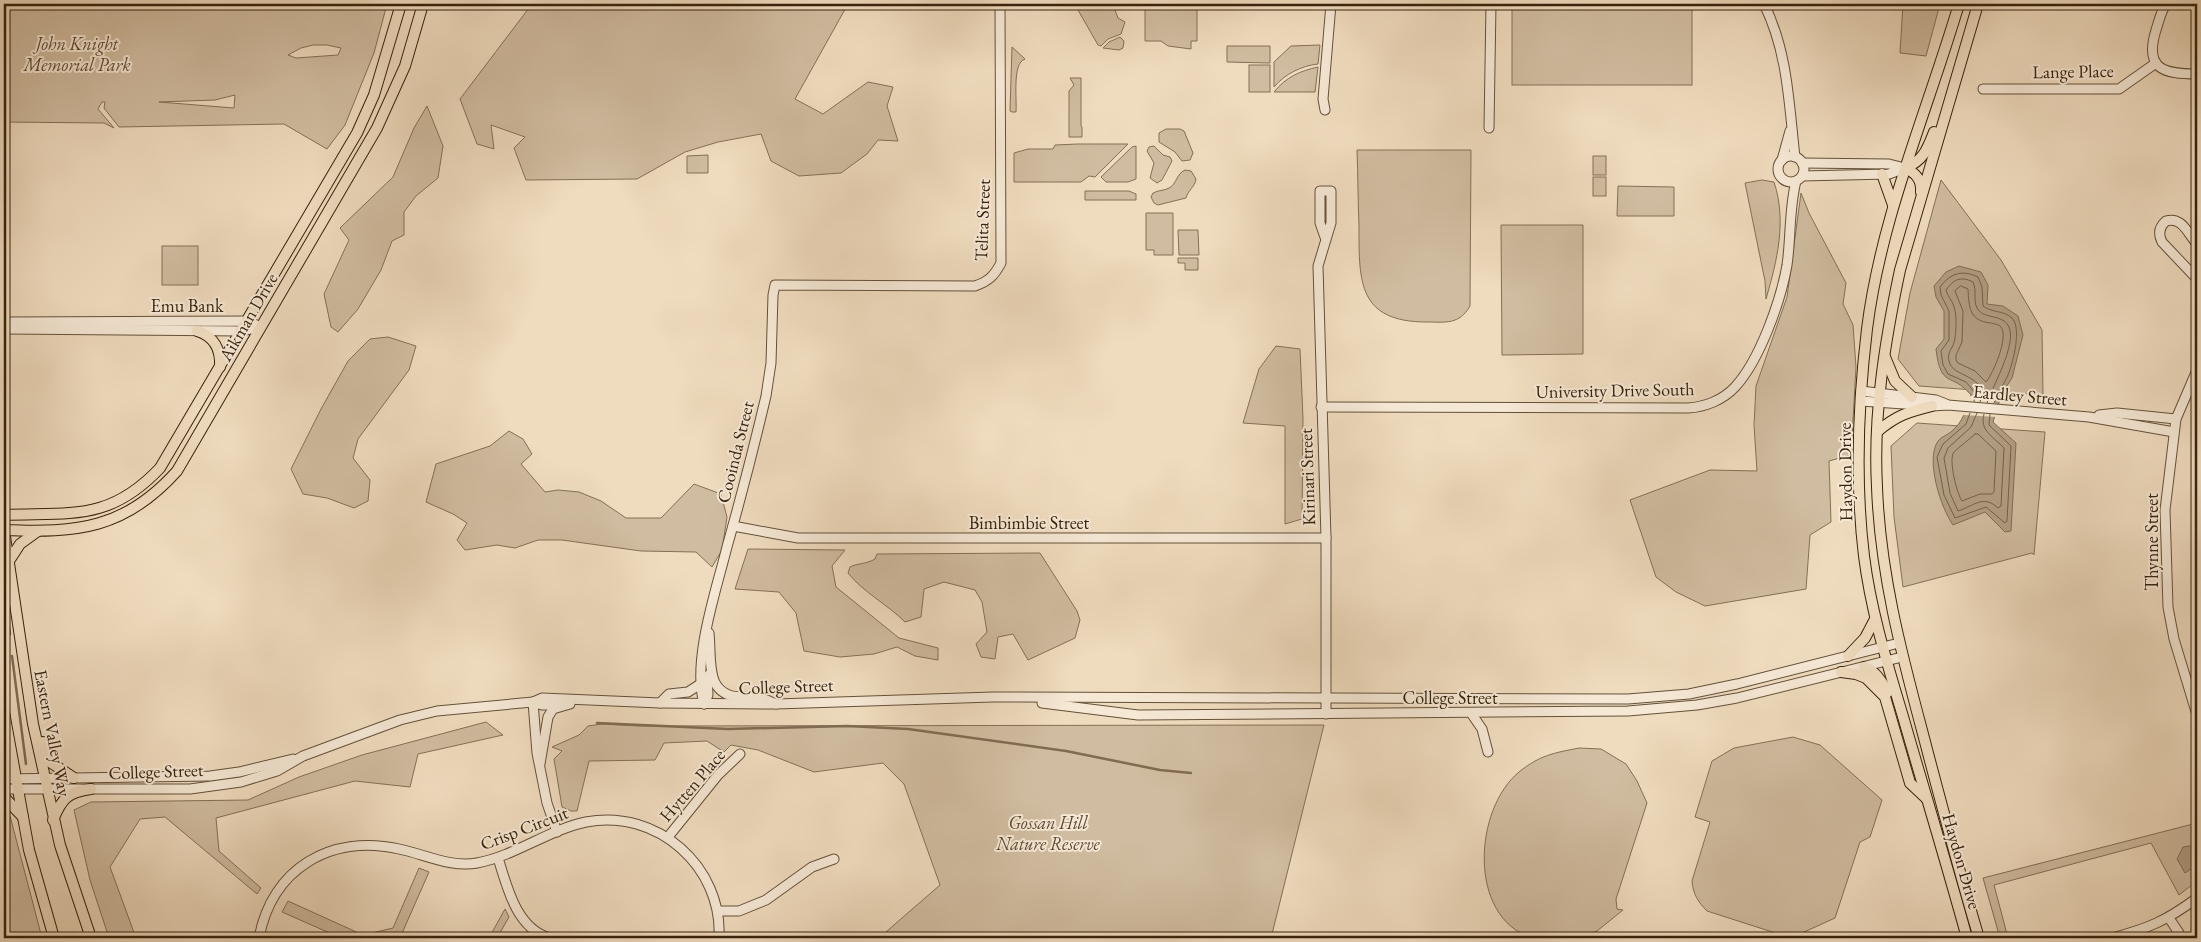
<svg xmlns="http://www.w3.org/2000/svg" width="2201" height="942" viewBox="0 0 2201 942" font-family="'EB Garamond',serif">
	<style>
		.green { fill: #d0bca0; stroke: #847056; fill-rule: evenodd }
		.water { fill: #b09c81; stroke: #806c52 }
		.pier { fill: #efdbbe }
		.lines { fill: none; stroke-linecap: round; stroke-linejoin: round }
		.shore { stroke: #746046; stroke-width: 1 }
		.stream { stroke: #806c52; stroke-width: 2.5 }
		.minor-casing { stroke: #655138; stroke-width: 11 }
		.major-casing { stroke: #37230c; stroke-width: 12 }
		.minor { stroke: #f5e8d5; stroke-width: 9 }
		.major { stroke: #efdbbe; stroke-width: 10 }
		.labels { text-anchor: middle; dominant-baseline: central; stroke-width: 4; stroke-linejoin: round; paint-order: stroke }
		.park-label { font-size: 18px; font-style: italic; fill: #5d4931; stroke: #f5e8d5 }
		.street-label { font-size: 18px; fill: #37230c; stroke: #f5e8d5 }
	</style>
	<rect width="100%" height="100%" fill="#efdbbe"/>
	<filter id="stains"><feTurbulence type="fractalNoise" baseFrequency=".004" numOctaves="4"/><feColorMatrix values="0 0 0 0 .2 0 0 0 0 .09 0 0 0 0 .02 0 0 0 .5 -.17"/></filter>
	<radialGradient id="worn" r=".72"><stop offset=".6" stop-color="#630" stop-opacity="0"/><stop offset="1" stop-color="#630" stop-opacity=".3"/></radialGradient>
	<g class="green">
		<path d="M 4,4 L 387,4 L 374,53 L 345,125 L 327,149 L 284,124 L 119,127 L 104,108 L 105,102 L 102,102 L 98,109 L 114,128 L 104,123 L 4,122 ZM 313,45 L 327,45 L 341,48 L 338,55 L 296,58 L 288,55 L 301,48 ZM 235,95 L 234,108 L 159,102 L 215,100 Z"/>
		<path d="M 532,4 L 848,4 L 795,99 L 823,114 L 868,82 L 893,87 L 887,106 L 898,141 L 878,140 L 867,154 L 841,173 L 799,176 L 771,161 L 761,134 L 718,142 L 685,152 L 637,179 L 526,180 L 514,148 L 525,137 L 491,125 L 494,149 L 477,144 L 460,99 Z"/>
		<path d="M 1079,4 L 1120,4 L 1115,10 L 1118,18 L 1125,22 L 1121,34 L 1108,39 L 1101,46 L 1098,45 L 1078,10 Z"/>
		<path d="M 1145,4 L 1197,4 L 1197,41 L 1191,41 L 1191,49 L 1168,46 L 1161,41 L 1145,41 Z"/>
		<rect x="1512" y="4" width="180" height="81"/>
		<path d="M 1903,4 L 1940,4 L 1926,56 L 1900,53 Z"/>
		<path d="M 1120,37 L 1124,41 L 1123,48 L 1119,50 L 1103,48 L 1109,42 Z"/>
		<path d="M 1320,45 L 1318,64 C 1301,66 1285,74 1274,87 L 1274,62 L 1291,46 Z"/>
		<path d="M 1227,46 L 1270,46 L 1270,63 L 1227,62 Z"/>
		<path d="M 1012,47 L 1025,59 C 1012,63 1017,99 1016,112 L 1012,112 L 1010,111 Z"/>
		<rect x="1249" y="65" width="21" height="27"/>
		<path d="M 1318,67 L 1315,92 L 1274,92 C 1286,77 1300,71 1318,67 Z"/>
		<path d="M 1070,78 L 1081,78 L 1081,126 L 1082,127 L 1082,137 L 1069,137 L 1069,91 L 1074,85 Z"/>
		<path d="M 427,106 L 443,146 L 438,178 L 416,196 L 404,212 L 404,235 L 392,241 L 381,270 L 358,309 L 338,332 L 331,327 L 324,294 L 349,240 L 340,228 L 393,177 L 414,128 Z"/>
		<path d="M 1166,129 L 1180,129 L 1184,131 L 1193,153 L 1190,160 L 1182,161 L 1175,152 L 1159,142 L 1159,133 Z"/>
		<path d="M 1078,144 L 1128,144 L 1095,177 L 1089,176 L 1081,182 L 1014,182 L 1014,153 L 1028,149 L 1053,149 L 1055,145 Z"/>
		<path d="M 1136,146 L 1136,179 L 1128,182 L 1106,182 L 1101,177 L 1132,147 Z"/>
		<path d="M 1154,146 L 1163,155 L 1170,157 L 1172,161 L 1162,180 L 1157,183 L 1150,178 L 1154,163 L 1147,151 L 1149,147 Z"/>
		<path d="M 1357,150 L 1471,150 L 1470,306 C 1459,325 1446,322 1427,322 C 1358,322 1359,282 1359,227 C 1358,202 1358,176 1357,150 Z"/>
		<path d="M 708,155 L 708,173 L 687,173 L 687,156 Z"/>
		<rect x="1593" y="156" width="13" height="19"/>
		<path d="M 1185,170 L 1191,171 L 1196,179 C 1195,187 1188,190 1186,198 L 1158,205 L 1154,203 L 1151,197 L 1153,193 C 1158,190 1164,191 1169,188 C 1177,184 1176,174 1185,170 Z"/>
		<rect x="1593" y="177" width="13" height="19"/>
		<path d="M 1762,180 L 1774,182 C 1787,221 1777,261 1766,299 L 1765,281 L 1745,183 Z"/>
		<path d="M 1941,180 L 2001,260 L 2042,330 L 2043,395 L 1919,386 L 1898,359 L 1910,293 Z"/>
		<path d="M 1618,186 L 1674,187 L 1674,216 L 1617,216 Z"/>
		<path d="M 1085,191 L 1129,191 L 1136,194 L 1136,200 L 1085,200 Z"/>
		<path d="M 1801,193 L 1809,213 L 1846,283 L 1843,304 L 1853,325 L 1856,367 L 1851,455 L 1829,461 L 1831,522 L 1810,535 L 1806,589 L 1705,606 L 1676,592 L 1656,577 L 1630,500 L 1710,470 L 1757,471 L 1754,425 L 1756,386 L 1787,297 Z"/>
		<path d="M 1146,213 L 1173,213 L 1173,255 L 1154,255 L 1154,250 L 1146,250 Z"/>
		<path d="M 1501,225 L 1583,225 L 1583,354 L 1502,355 Z"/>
		<path d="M 1178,230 L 1198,230 L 1199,255 L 1179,255 Z"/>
		<rect x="162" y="246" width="36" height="39"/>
		<path d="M 1178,258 L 1198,258 L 1198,270 L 1185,270 L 1185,263 L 1178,263 Z"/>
		<path d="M 388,337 L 416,346 L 409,370 L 358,439 L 353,458 L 370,480 L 368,501 L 354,508 L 327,498 L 303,494 L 291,469 L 321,409 L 348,361 L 370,339 Z"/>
		<path d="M 1276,346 L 1300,349 L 1303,419 L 1302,519 L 1285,524 L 1285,426 L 1243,423 L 1259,369 Z"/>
		<path d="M 1917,423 L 2045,432 L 2034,555 L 2032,553 L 1903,587 L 1894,517 L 1891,446 Z"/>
		<path d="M 509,431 L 523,439 L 532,454 L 521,464 L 545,492 L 558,490 L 579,492 L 601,501 L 626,518 L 661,518 L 694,484 L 721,494 L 727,517 L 722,550 L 712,567 L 696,552 L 641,551 L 562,540 L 538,540 L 515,548 L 497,545 L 465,550 L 457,540 L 467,523 L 453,514 L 426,502 L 436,464 L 490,446 Z"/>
		<path d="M 748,549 L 845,550 L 832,566 L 836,587 L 899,638 L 938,648 L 938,660 L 915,656 L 897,647 L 874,654 L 840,657 L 804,651 L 796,613 L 779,592 L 735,589 Z"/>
		<path d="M 1040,553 L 1077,611 L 1080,620 L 1075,638 L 1028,660 L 1013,634 L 998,637 L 995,659 L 981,657 L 976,644 L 987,632 L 982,602 L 975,590 L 944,582 L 924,589 L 921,617 L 905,622 C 887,604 864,593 848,573 L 850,567 C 858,563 867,564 875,559 L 877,554 Z"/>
		<path d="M 486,722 L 503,735 L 418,754 L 410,787 L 355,781 L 216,818 L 219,851 L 261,888 L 257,894 L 165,817 L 140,819 L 110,867 L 136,938 L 109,938 L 90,880 L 74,810 L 91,802 L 248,800 L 299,777 L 362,755 Z"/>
		<path d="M 602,724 L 640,726 L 1324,725 L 1271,938 L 879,938 L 940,885 L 904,784 L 883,763 L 814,772 L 758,750 L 731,745 L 724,752 L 707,741 L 664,743 L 655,760 L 589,761 L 577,811 L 571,811 L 562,807 L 554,759 L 562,751 L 552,747 L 579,735 L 588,726 Z"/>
		<path d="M 1793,737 L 1820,745 L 1882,800 L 1870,837 L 1860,842 L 1835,918 L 1791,938 L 1707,911 C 1698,902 1693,894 1692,881 L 1710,822 L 1695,817 L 1712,761 L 1734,748 Z"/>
		<path d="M 1579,748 L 1601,749 L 1626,764 L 1637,781 L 1647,803 L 1616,899 L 1617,909 L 1623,910 L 1597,931 L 1581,938 L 1532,938 C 1467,917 1474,809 1519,772 C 1540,755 1554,753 1579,748 Z"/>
		<path d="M 4,812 L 10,816 L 42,938 L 4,938 Z"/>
		<path d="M 2197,823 L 2197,881 L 2179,895 L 2151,843 L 1994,885 L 2008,938 L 2000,938 L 1983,878 Z"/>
		<path d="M 419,868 L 429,872 L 403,931 L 407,938 L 341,938 L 282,912 L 288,901 L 363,935 L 393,928 Z"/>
		<path d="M 505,909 L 509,917 L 497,938 L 489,938 Z"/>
	</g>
	<g class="water">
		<path d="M 1959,266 L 1981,272 L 1988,285 L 1987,304 L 2003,306 L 2018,316 L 2023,335 L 2012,378 L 2002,393 L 1993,422 L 2016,443 L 2011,531 L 2005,532 L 1985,512 L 1953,525 C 1941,508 1925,460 1938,441 C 1941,437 1947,435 1951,432 C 1963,422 1966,410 1971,395 C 1951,371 1941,390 1936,349 L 1944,339 L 1944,311 L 1936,297 L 1934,286 L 1946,272 Z"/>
		<path d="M 2197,845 L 2197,865 L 2185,873 L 2177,859 L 2183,847 Z"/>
	</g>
	<path class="pier" d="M 1968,396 L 1994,397 L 1997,417 L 1963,415 Z"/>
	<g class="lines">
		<g class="shore">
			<path d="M 1961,286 L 1968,289 C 1969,307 1969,321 1991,323 C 1994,324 1999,324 2001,327 C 2009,337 1993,374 1986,382 L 1975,371 L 1958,363 L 1956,360 L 1956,355 L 1962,342 L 1963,311 L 1955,291 Z"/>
			<path d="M 1974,402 L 1975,393 L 1966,382 L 1948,374 L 1943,365 L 1941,351 L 1949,340 L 1949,311 L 1941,295 L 1940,287 C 1950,274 1961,269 1978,277 L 1982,287 L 1983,306 C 1992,313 2003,310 2012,318 C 2022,328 2013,363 2008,375 C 2004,385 1997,392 1994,403"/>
			<path d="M 1980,402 C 1989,376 1955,377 1950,364 C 1945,352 1954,349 1955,338 C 1956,329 1957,316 1954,307 C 1953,301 1947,296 1946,290 C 1954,279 1961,276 1973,282 C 1977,290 1973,300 1977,308 C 1982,318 1996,315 2004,321 C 2024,334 1992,386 1987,403"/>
			<path d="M 1970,413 L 1966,424 L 1943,444 L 1937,457 L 1944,495 L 1955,518 L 1986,507 L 2005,523 L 2007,521 L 2011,446 L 1989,425 L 1990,414"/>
			<path d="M 1977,413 L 1971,427 L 1948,448 L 1944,458 L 1950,493 L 1958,511 C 1974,506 1983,494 1998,508 L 2001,506 L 2004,448 C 1994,437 1979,431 1984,414"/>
			<path d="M 1975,434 L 1978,434 L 1996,451 L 1994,492 L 1992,494 L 1980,494 L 1962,501 C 1957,494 1948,459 1954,452 C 1960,446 1969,440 1975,434 Z"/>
		</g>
		<g class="stream">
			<path d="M 4,593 L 10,634"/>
			<path d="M 12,656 L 26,764"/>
			<path d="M 597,723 L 728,729 L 847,726 L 908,729 L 1066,751 L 1160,770 L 1191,773"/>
		</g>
		<g class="minor-casing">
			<g id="minor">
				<path d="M 1764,4 C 1788,52 1789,105 1795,157"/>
				<path d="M 2166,4 C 2161,11 2159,21 2156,30 C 2144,69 2163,74 2197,74"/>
				<path d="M 1983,89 L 2119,89 L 2156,63"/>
				<path d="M 1325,110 L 1323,99 L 1331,4"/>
				<path d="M 1489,128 L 1491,4"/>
				<circle cx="1791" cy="169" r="13"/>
				<path d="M 1782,160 L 1790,131"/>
				<path d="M 1802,163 L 1889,164 L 1905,168"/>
				<path d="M 1802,176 L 1889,174 L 1905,168"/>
				<path d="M 2197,244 C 2188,234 2182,216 2166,221 C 2159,227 2158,234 2162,242 L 2197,279"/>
				<path d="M 4,322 L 247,321 L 261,327"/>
				<path d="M 4,329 L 241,331 L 261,327"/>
				<path d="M 2197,370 L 2176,419 L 2165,510 L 2168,607 L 2174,639 L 2197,715"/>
				<path d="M 1861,391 L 1936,400 L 1946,404"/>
				<path d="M 1861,401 L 1932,406 L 1948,405 L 2089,417 L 2174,432"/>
				<path d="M 1321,407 L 1688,408 C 1705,407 1723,400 1735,387 C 1760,360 1781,300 1787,265 C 1791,237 1789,209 1796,181"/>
				<path d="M 2099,415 L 2117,413 L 2176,419"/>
				<path d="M 733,526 L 798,538 L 1326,538"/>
				<path d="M 709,633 C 712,660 704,696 741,697 C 756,698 763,697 776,704"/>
				<path d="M 533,702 L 537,753 L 547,803 L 557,832"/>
				<path d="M 533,702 L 542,705 L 559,705"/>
				<path d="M 660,703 L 669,694 L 688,692 L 702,683"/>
				<path d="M 1042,703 L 1138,715 L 1628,711 L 1697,705 L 1737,698 L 1902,657"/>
				<path d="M 704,704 C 692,660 716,591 727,547 C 741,497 754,447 766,396 L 771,363 L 773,295 L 775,285 L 975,286 C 989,281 994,276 1001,263 L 1000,4"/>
				<path d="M 704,704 L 708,695 L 707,677 L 710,674"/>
				<path d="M 1471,713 L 1482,729 L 1488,752"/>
				<path d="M 1326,714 L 1326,538 L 1318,266 L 1331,223 L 1331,191 L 1320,191 L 1320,223 L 1326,240"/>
				<path d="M 540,764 L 548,717 L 553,709 L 570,704"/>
				<path d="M 4,779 L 210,776 L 239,772 L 293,759"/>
				<path d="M 4,789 L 190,789 L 241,782 L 277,771 L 303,756 L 400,720 L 437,711 L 533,702 L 542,698 L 660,703 L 776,704 L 993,697 L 1628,699 L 1689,694 L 1737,684 L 1899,643"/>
				<path d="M 668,837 L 718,775 L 740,754"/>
				<path d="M 498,858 C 507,886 516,929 550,938"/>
				<path d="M 718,911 L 739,911 L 766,900 L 812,867 L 834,859"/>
				<path d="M 2169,918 L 2179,933 L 2179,938"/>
				<path d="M 259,938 C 272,868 331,834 399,849 C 424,854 451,868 477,863 C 515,856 548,830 586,822 C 657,808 723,867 719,938"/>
				<path d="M 2112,938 C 2149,928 2166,921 2197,898"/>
			</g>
		</g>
		<g class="major-casing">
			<g id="major">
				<path d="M 1959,4 C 1927,112 1881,217 1867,329 C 1858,404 1855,481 1864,556 C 1871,612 1888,666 1904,720 C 1925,793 1947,865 1967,938"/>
				<path d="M 1978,4 L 1900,270 C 1885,341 1873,414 1877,487 C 1880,572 1901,652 1923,734 C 1941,803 1959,871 1979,938"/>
				<path d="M 1905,168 C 1923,161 1927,150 1934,132"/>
				<path d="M 1905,168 C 1916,173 1922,180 1921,192"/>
				<path d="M 1882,174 L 1893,205"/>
				<path d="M 197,331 C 214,336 221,350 220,367"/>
				<path d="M 1885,357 L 1895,381 L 1912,397"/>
				<path d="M 1878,431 C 1897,415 1908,412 1932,406"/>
				<path d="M 4,515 C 71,512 109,522 160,468 L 357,133 L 374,95 L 401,4"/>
				<path d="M 4,530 C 78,533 125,529 177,471 L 377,128 L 405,66 L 423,4"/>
				<path d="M 4,530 L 33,724 L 60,845 L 91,938"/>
				<path d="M 9,561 L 20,544 L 38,531"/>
				<path d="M 1848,656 L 1865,638 L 1875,619"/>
				<path d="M 1864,667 C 1876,671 1881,681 1888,692"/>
				<path d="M 1841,672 L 1856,674 L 1866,678 L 1885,697 L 1910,783 L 1926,798"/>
				<path d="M 4,712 L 29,850 L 54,938"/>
				<path d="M 43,742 L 50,762 L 74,778"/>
				<path d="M 4,797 L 23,817"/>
				<path d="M 53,820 C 62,798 68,792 91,789"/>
			</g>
		</g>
		<use href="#minor" class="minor"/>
		<use href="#major" class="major"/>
	</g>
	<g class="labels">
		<g class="park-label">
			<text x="77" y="43">John Knight<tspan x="77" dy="21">Memorial Park</tspan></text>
			<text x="1048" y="822">Gossan Hill<tspan x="1048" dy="21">Nature Reserve</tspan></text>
		</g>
		<g class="street-label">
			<text transform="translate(2073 71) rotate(-1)">Lange Place</text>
			<text transform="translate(982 220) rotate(-88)">Telita Street</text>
			<text x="187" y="305">Emu Bank</text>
			<text transform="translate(248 317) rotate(-60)">Aikman Drive</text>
			<text transform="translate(1615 390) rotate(-1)">University Drive South</text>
			<text transform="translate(2020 395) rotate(5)">Eardley Street</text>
			<text transform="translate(735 452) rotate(-76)">Cooinda Street</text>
			<text transform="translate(1845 472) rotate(-91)">Haydon Drive</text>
			<text transform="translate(1307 477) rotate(-92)">Kirinari Street</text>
			<text x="1029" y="522">Bimbimbie Street</text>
			<text transform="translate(2151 542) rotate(-90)">Thynne Street</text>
			<text transform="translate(786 686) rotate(-2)">College Street</text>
			<text x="1450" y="697">College Street</text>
			<text transform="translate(53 733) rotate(79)">Eastern Valley Way</text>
			<text transform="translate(156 771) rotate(-2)">College Street</text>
			<text transform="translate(692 785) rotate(-49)">Hytten Place</text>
			<text transform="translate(524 828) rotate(-21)">Crisp Circuit</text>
			<text transform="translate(1962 861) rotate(74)">Haydon Drive</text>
		</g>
	</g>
	<rect width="2201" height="942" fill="none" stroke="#efdbbe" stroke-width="20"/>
	<rect x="5" y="5" width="2191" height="932" fill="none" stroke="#37230c" stroke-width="2.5"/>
	<rect x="10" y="10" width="2181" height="922" fill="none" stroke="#37230c"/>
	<rect width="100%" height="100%" filter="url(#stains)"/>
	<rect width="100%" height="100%" fill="url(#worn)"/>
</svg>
